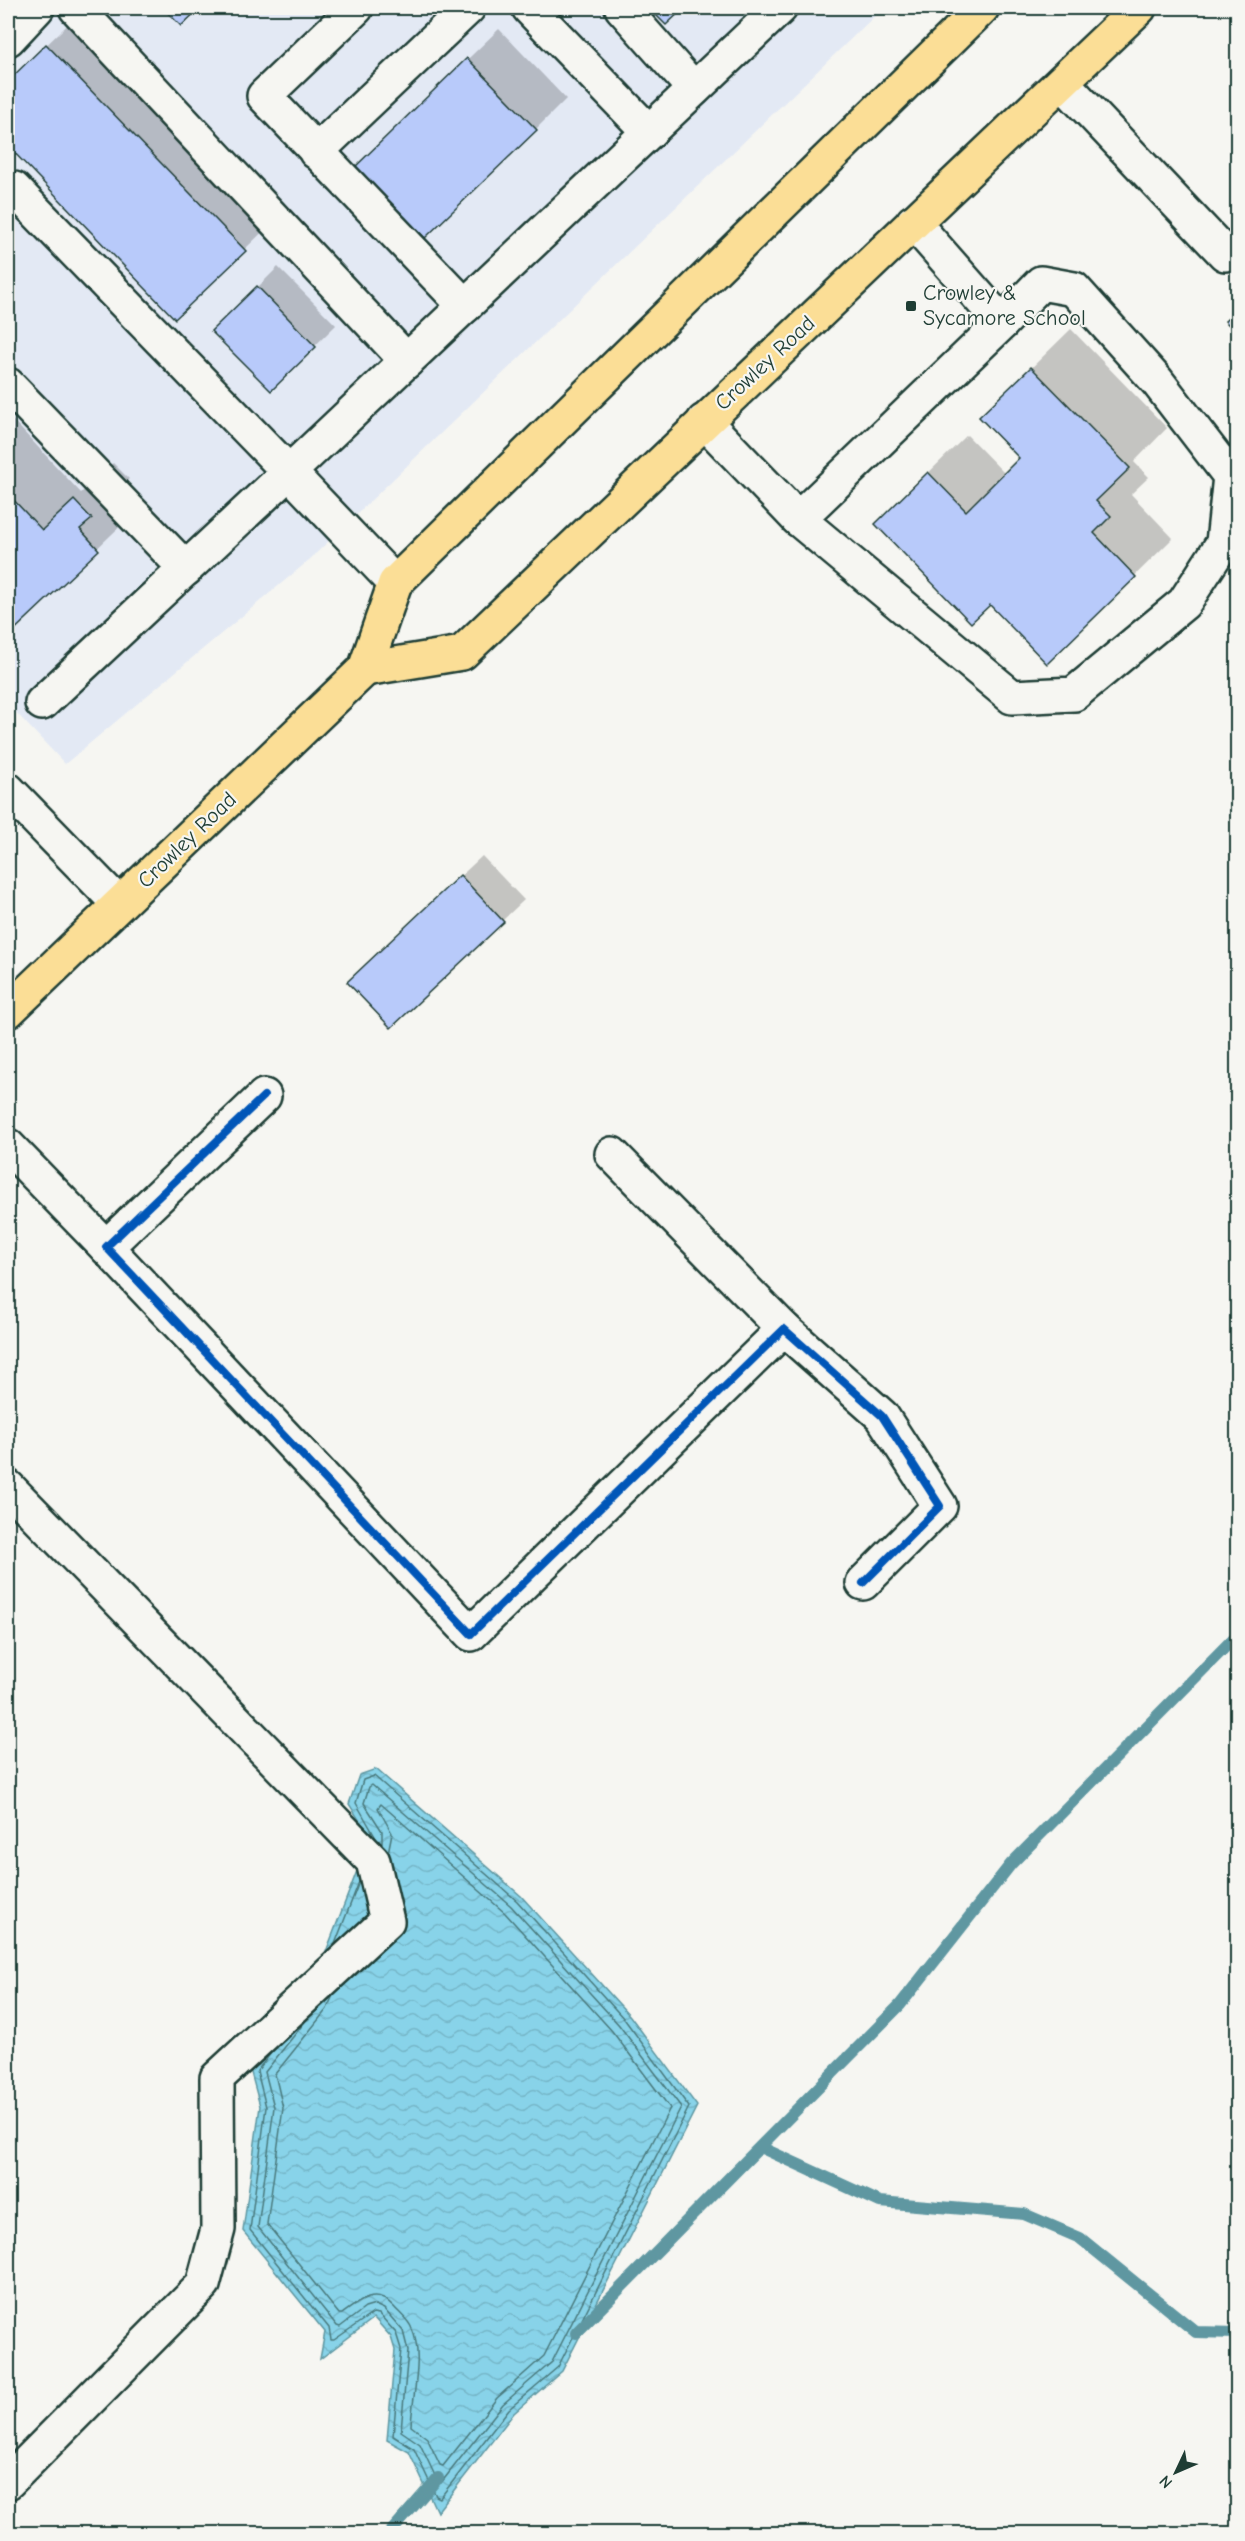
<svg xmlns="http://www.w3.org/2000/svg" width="1245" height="2541" viewBox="0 0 1245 2541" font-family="'Comic Neue',sans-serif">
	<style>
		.built { fill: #e3e9f4 }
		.water { fill: url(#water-waves); stroke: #5e97a1; stroke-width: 1.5 }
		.shadow { fill: #0003 }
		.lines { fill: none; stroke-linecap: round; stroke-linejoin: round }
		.shore { stroke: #49797c; stroke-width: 1.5 }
		.stream { stroke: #5e97a1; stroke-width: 12 }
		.building { fill: #b8cafa; stroke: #1f3d34; stroke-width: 1.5 }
		.minor-casing { stroke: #1f3d34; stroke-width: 38 }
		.major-casing { stroke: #1f3d34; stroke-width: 38 }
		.minor { stroke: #f6f6f2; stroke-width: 33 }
		.major { stroke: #fbde96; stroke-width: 33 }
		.cycleway-casing { stroke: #f6f6f2; stroke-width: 11 }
		.cycleway { stroke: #0057b8; stroke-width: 8 }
		.poi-dot { fill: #1f3d34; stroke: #f6f6f2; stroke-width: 2 }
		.labels { text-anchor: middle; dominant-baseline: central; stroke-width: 4.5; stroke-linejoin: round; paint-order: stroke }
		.poi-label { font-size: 22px; fill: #1f3d34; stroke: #f6f6f2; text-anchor: start }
		.street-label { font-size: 22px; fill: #1f3d34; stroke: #f6f6f2 }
	</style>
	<defs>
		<pattern id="water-waves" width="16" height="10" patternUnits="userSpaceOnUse" patternTransform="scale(1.5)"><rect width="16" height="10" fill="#88d3e9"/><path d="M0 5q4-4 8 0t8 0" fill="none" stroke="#75b6c8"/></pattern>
	</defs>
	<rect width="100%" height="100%" fill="#f6f6f2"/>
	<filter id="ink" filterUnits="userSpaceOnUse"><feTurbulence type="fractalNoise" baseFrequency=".0167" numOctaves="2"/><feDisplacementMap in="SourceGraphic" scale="12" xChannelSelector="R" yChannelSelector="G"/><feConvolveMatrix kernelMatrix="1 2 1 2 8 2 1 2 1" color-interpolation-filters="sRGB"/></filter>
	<g filter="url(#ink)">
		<path class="built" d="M 8,8 L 883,8 L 307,562 L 65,764 L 8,704 Z"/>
		<path class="water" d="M 376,1769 L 521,1896 L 630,2016 L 697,2106 L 562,2371 L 514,2413 L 437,2512 L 409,2452 L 387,2440 L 395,2350 L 391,2337 L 374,2318 L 320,2359 L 325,2332 L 243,2231 L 260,2106 L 250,2069 L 309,1996 L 370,1837 L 349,1804 L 359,1775 Z"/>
		<g class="shadow">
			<path d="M 85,8 L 283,212 L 175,317 L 8,144 L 8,82 Z"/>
			<path d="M 499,29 L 566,99 L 536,129 L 387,137 Z"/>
			<path d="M 278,267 L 336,325 L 271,389 L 214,331 Z"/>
			<path d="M 1071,329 L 1167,428 L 1134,462 L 1149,477 L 1131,494 L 1173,538 L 1047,662 L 915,486 L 967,435 L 1005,474 L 1021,458 L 1020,379 Z"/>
			<path d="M 8,415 L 81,493 L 113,463 L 129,479 L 118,490 L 136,511 L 8,634 Z"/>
			<path d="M 482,856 L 524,900 L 391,1026 L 370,961 Z"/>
		</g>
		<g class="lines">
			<g class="shore">
				<path d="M 335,1944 L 359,1882"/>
				<path d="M 333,1995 L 327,2009 L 275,2074 L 283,2108 L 267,2224 L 339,2314 L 342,2314 C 359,2301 376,2287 394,2307 C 400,2314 409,2320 412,2329 C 424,2355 412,2398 411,2426 L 427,2438 L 440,2465 L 443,2466 L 497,2398 L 544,2356 L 670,2108 L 612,2031 L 505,1913 L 381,1804 L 378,1808 L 392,1833 L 388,1853"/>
				<path d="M 308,2018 L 265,2072 L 274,2107 L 258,2227 L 337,2326 L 340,2327 L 365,2308 L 375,2305 L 384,2309 L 403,2331 L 408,2351 L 401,2431 L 420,2444 L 438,2482 L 441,2483 L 503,2404 L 552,2362 L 681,2107 L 619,2025 L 511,1906 L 372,1785 L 369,1787 L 364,1803 L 382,1831 L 382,1844"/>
				<path d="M 271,2053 L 257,2071 L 266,2107 L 250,2230 L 329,2328 L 331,2340 L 334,2340 L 373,2313 L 379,2314 L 396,2333 L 401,2349 L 393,2436 L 414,2449 L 436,2496 L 440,2498 L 509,2409 L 558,2367 L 689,2107 L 625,2020 L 517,1901 L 374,1776 L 363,1780 L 356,1803 L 376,1838"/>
			</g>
			<g class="stream">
				<path d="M 760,2147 L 880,2202 L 1024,2214 L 1080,2238 L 1196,2332 L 1238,2333"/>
				<path d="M 576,2333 L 900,2005 L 1011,1864 L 1238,1634"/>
				<path d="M 389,2534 L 438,2478"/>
			</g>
		</g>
		<g class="building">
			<path d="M 163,8 L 200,8 L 181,26 Z"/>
			<path d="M 649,8 L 684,8 L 666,25 Z"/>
			<path d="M 46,44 L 246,251 L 175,319 L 8,146 L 8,81 Z"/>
			<path d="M 467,58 L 537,130 L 425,238 L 355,167 Z"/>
			<path d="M 257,286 L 316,347 L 271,391 L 211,331 Z"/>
			<path d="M 1238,309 L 1238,334 L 1225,321 Z"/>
			<path d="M 1031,367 L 1130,468 L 1096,501 L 1111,516 L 1094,533 L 1136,577 L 1047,664 L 990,605 L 971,623 L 875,524 L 928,472 L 966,511 L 1019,458 L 979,417 Z"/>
			<path d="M 8,494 L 42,530 L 74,500 L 92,519 L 80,529 L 99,550 L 8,636 Z"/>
			<path d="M 460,875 L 504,922 L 391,1028 L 347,982 Z"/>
		</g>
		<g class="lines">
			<g class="minor-casing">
				<g id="minor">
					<path d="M 76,8 L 407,361"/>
					<path d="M 356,8 L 264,96 L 465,306"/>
					<path d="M 529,8 L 649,132"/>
					<path d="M 622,8 L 694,89"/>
					<path d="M 8,39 L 37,8"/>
					<path d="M 1062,82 L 1225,254"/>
					<path d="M 316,152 L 468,8"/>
					<path d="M 14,189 L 289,472 L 42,703"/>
					<path d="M 8,385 L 186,569"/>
					<path d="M 704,421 L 798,519 L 1002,323 L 913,222"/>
					<path d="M 798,519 L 1012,697 L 1074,694 L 1184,603 L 1223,543 L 1230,476 L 1157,381 L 1074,289 L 1041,283 L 1002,323"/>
					<path d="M 395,583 L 289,472 L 780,8"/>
					<path d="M 8,790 L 119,904"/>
					<path d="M 264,1096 L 106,1247 L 471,1634 L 784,1329 L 882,1416 L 940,1506 L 863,1583"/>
					<path d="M 8,1146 L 106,1247"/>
					<path d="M 612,1154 L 784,1329"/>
					<path d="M 8,1487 L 373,1861 L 387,1921 L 217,2078 L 218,2229 L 203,2285 L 8,2482"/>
				</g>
			</g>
			<g class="major-casing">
				<g id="major">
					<path d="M 365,669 L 462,653 L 1139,8"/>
					<path d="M 8,1011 L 365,669 L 395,583 L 982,8"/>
				</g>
			</g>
			<use href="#minor" class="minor"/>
			<use href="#major" class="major"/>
			<g class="cycleway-casing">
				<path id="cycleway" d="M 264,1096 L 106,1247 L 471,1634 L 784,1329 L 882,1416 L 940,1506 L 863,1583"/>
			</g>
			<use href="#cycleway" class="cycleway"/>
		</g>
	</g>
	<rect class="poi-dot" x="905" y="300" width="12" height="12" rx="3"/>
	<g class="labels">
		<g class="poi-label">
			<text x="923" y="293">Crowley &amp;<tspan x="923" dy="25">Sycamore School</tspan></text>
		</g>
		<g class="street-label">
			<text transform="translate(765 363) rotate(-43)">Crowley Road</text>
			<text transform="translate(187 840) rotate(-44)">Crowley Road</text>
		</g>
	</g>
	<rect width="1245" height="2541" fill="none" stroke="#f6f6f2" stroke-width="30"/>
	<rect x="15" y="15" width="1215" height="2511" fill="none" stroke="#1f3d34" stroke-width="2" filter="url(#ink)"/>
	<g transform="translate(1176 2472) rotate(226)" stroke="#f6f6f2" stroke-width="4.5" paint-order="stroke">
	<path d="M0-4.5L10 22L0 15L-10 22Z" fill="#1f3d34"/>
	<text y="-9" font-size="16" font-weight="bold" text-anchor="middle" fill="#1f3d34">N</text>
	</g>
</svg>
